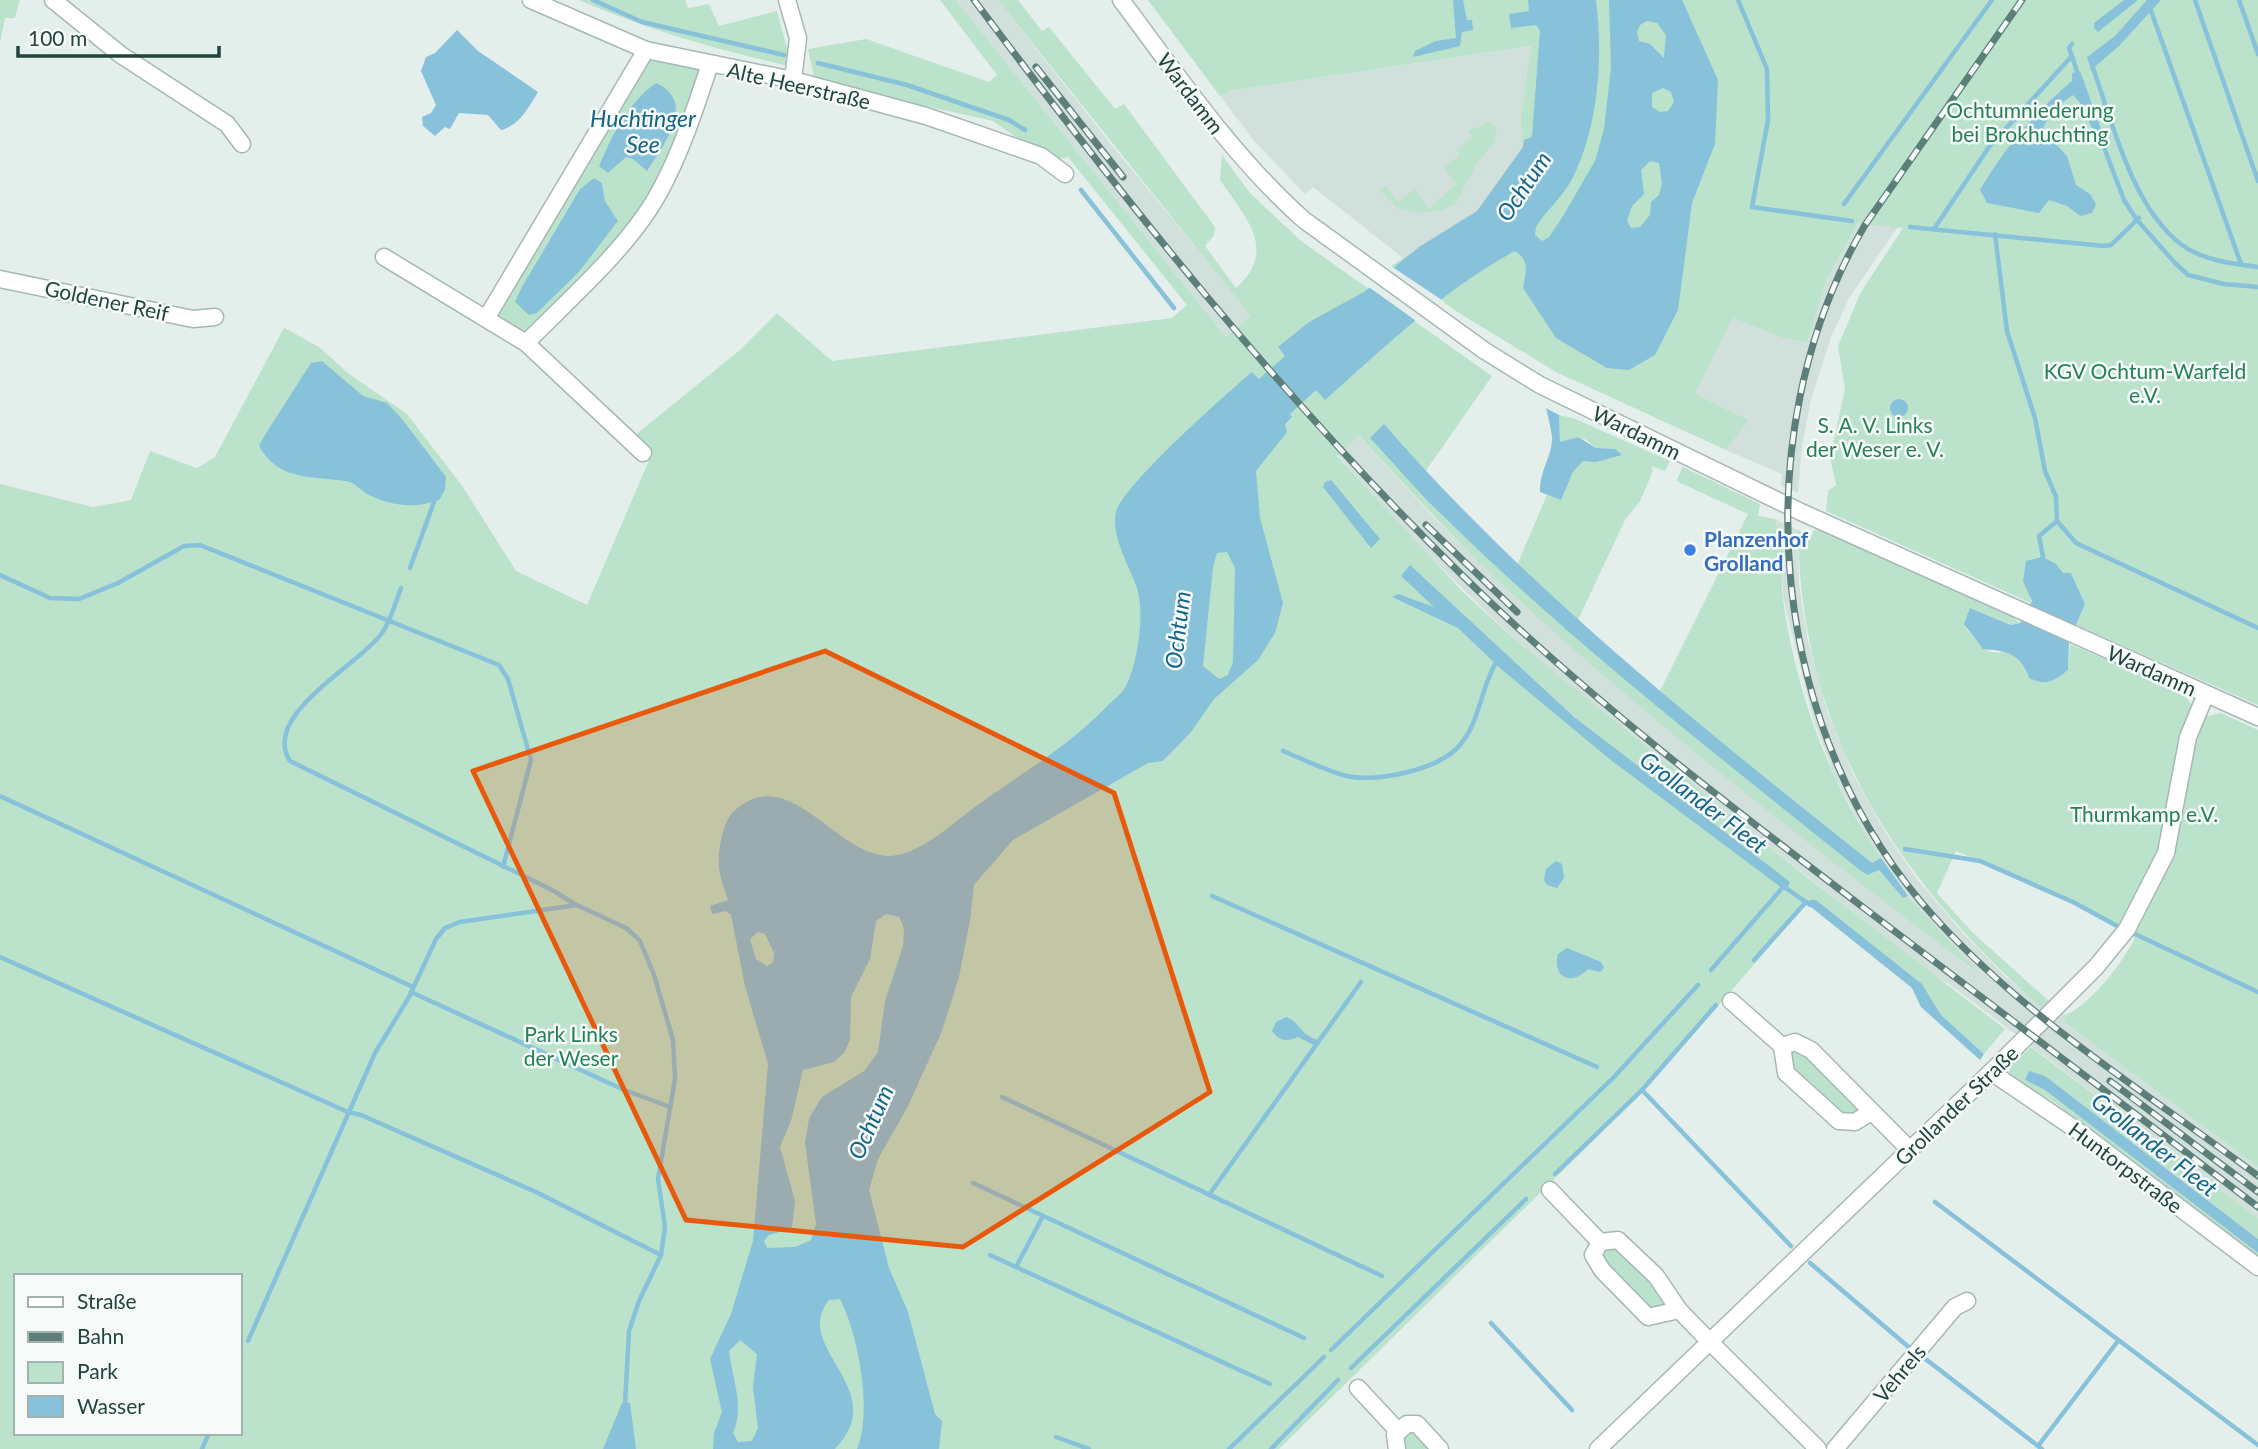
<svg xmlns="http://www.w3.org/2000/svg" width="2258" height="1449" viewBox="0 0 2258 1449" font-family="Lato,sans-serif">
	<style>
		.built { fill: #d2e0db }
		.green { fill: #bbe2cb; fill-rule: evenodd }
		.water { fill: #87c1da; fill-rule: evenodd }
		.pier { fill: #e4efec }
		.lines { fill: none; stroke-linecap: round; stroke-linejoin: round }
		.stream { stroke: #87c1da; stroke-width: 4.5 }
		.minor-casing { stroke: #a6b8b5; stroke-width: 19 }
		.minor { stroke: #fff; stroke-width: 16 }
		.rail-casing { stroke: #5c7f7a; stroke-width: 7 }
		.rail { stroke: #f6fbf9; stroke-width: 4.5; stroke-dasharray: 13; stroke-linecap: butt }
		.marked { fill: #e8590c; fill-opacity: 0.2; stroke: #e8590c; stroke-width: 5; stroke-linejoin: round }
		.shop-dot { fill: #3f7fe0; stroke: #f6fbf9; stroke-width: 2.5 }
		.labels { text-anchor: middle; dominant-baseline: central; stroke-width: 5; stroke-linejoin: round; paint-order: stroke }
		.street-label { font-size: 21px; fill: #21443f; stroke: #f6fbf9 }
		.park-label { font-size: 21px; fill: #268055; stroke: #f6fbf9 }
		.shop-label { font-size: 21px; font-weight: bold; fill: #366cbe; stroke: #f6fbf9; text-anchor: start }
		.water-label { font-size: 23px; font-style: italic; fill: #136487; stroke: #f6fbf9 }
	</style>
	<rect width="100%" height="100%" fill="#e4efec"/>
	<g class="built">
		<path d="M 956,0 L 998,0 L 1110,143 L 1285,356 L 1227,338 Z"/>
		<path d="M 1539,45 L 1523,147 L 1477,211 L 1403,258 L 1313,187 L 1305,194 L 1255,142 L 1220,96 L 1229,91 Z"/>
		<path d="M 1942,163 L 1849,298 L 1831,337 L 1811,400 L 1802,445 L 1798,493 L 1781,486 L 1782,474 L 1726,450 L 1749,420 L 1695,394 L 1733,318 L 1783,338 L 1807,343 L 1827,278 L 1862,218 Z"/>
		<path d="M 1325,400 L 1438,522 L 1522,603 L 1747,793 L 1972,969 L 1900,886 L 1869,841 L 1835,777 L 1813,718 L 1783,597 L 1782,544 L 1775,519 L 1798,530 L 1799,584 L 1808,641 L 1827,711 L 1853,774 L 1885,832 L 1917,879 L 1964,934 L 2004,975 L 2044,1009 L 2051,1003 L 2066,1015 L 2064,1022 L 2258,1167 L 2258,1218 L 1949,984 L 1932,975 L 1643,747 L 1515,640 L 1421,548 L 1296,409 Z"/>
	</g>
	<g class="green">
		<path d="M 0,0 L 20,0 L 15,18 L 5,18 L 0,43 Z"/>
		<path d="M 579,0 L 685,0 L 688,8 L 709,4 L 719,26 L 777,11 L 792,67 C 718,50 648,30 579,0 Z"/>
		<path d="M 940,0 L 956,0 L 1226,337 L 1251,316 L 998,0 L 1018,0 L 1042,31 L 1049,27 L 1115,109 L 1124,104 L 1215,227 L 1214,235 L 1205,246 L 1236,288 C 1279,250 1245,217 1220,180 L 1222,155 L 1250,193 L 1301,241 L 1492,376 L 1425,472 L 1413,484 C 1464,540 1522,590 1579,640 C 1673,721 1770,797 1866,875 L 1879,870 L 1903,898 L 1908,896 L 1978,973 C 1822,855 1666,735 1522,603 C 1464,550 1412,493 1359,436 L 1337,456 L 1462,591 L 1515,640 L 1804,875 L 2005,1029 L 1984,1054 L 1941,1015 L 1922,984 L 1816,900 L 1810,900 L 1646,1089 L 1279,1449 L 0,1449 L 0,484 L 93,507 L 131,500 L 150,451 L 197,468 L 215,457 L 284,328 L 319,347 L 349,374 L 407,414 L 463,487 L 516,571 L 587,605 L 650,458 L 646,448 L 633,437 L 740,350 L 777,313 L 832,361 L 1172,318 L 1187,305 L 1068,157 L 1050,161 L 993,121 L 815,81 L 808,49 L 866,39 L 989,82 L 997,75 ZM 16,1276 L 240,1276 L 240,1433 L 16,1433 Z"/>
		<path d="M 1148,0 L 2258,0 L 2258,705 L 2076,625 L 2085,604 L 2071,573 L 2063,573 L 2056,564 L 2023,581 L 2031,593 L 2031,603 L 1826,511 L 1828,491 L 1836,485 L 1830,458 L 1845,389 L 1838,346 L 1861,292 L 1903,228 L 1859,223 L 1827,278 L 1807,343 L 1783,338 L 1733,318 L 1695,394 L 1749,420 L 1726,450 L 1556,372 L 1462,315 L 1391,266 L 1477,211 L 1523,147 L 1521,119 L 1531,46 L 1229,91 L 1220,96 Z"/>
		<path d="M 652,56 L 700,69 L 702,73 C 688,110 676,148 657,183 C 627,237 570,291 526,335 L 522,334 L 497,314 L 498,306 ZM 656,83 L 633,158 L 626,157 L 599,166 C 612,135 628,102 656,83 ZM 594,179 L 602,183 L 605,201 L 618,221 L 579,272 L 537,313 L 538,261 L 580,189 Z"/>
		<path d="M 1490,122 L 1497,129 L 1494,143 L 1477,163 L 1455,204 L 1443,210 L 1418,213 L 1397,208 L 1380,190 L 1386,186 L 1398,202 L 1415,189 L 1429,209 L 1456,184 L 1444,167 L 1460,155 L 1456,150 L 1472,138 L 1468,131 Z"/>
		<path d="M 1559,415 L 1573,418 L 1670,461 L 1665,471 L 1651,466 L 1653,471 L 1640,501 L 1625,520 L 1577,622 L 1517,565 L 1547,495 L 1561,499 L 1573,472 L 1583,461 L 1612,458 L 1614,449 L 1596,448 L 1585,439 L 1560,442 Z"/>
		<path d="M 1683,467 L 1760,504 L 1758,516 L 1775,519 C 1777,528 1781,536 1782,545 C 1785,562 1780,581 1783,599 C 1795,689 1829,783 1881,858 L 1872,864 L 1659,693 L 1748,514 L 1676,481 Z"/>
		<path d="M 1798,530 L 1811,536 L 1814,530 L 1827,532 L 2015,614 L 2013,618 L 2020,623 L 2012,625 L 1970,608 L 1967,630 C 1973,635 1977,642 1982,647 C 2000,662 2014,636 2029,678 C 2046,686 2054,682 2068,670 L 2070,644 L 2182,692 L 2201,718 L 2221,713 L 2258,730 L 2258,1167 L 2064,1022 L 2066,1015 C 2091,1004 2123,962 2135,938 L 2073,900 L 1956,851 L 1937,893 L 1972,932 L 2051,1003 L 2044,1010 C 1895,878 1801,734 1798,530 Z"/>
		<path d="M 2031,1047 L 2258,1218 L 2258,1239 L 2045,1076 L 2025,1080 L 2045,1090 L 2258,1253 L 2258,1259 L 2051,1100 L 2009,1076 L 2011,1065 Z"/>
		<path d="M 1802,1049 L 1863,1108 L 1851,1118 C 1823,1110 1795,1082 1788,1055 L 1793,1050 Z"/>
		<path d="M 1613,1243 L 1664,1291 L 1670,1307 L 1649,1311 L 1604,1262 L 1601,1250 Z"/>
		<path d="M 1410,1431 L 1417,1431 L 1433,1449 L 1402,1449 L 1404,1435 Z"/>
	</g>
	<g class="water">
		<path d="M 1453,0 L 1463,0 L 1467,20 L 1472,20 L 1473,30 L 1462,32 L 1460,46 L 1413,57 L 1415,51 L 1436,41 L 1456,38 Z"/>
		<path d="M 1528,0 L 1596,0 C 1603,56 1599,123 1574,175 C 1565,195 1547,209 1536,227 L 1535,235 L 1542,241 L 1549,237 L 1563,216 L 1595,161 L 1604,129 L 1611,67 L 1609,0 L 1682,0 L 1718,80 L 1715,144 L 1692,203 L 1678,310 L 1655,355 L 1629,370 L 1607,368 L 1556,338 L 1523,288 C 1526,272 1530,260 1515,251 C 1444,289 1385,347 1325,400 L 1316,390 L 1290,414 L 1292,417 L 1285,424 L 1287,432 L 1256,471 L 1260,518 L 1283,603 L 1275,633 L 1258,660 L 1214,699 L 1191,732 L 1163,761 L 1148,763 L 1013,840 L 974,885 L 970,921 L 959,977 L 942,1031 L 907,1108 L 878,1159 L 869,1190 L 889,1268 L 908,1312 L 935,1414 L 942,1421 L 939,1449 L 857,1449 C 873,1411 858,1334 840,1299 L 829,1300 C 790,1348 893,1389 835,1449 L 713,1449 L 714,1433 L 722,1412 L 710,1359 L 731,1314 L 753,1241 L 768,1064 L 745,986 L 731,915 L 726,911 L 712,914 L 710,906 L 728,900 C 725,890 719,876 719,865 C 718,849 723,821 734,811 C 789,761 834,854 888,856 C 913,856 939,835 958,820 C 1007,781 1065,751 1108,705 C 1114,699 1123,693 1126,686 C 1138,662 1145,613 1137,588 C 1129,565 1111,537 1116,512 C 1122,486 1227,393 1252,372 L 1259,379 L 1285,356 L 1278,347 L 1309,322 L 1364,292 L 1419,247 L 1477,211 L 1523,147 L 1524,140 L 1532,137 L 1540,30 L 1536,25 L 1511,28 L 1509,14 L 1529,11 ZM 1647,21 L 1657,23 L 1666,35 L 1664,58 L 1650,44 L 1639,41 L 1637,32 L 1640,25 ZM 1663,88 L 1671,92 L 1674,102 L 1668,111 L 1660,112 L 1652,107 L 1652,93 ZM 1650,161 L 1659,163 L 1662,183 L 1659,195 L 1651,202 L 1650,215 L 1640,227 L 1631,228 L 1627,221 L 1632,206 L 1644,194 L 1641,170 ZM 1227,552 L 1235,568 L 1233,662 L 1228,675 L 1219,679 L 1203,666 L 1213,567 L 1217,553 ZM 886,914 L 899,917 L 904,928 L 903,946 L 885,1001 L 878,1052 L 864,1071 L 822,1097 L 809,1118 L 805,1143 L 816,1224 L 811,1240 L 795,1247 L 767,1248 L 764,1241 L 769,1235 L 792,1228 L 795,1201 L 780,1147 L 791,1121 L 803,1070 L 834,1062 L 844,1053 L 850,1040 L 851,997 L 870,959 L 876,921 ZM 758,932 L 765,934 L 774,953 L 773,962 L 767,966 L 756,959 L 750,939 ZM 740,1340 L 757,1354 L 753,1387 L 758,1428 L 752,1441 L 738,1442 L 733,1433 C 745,1405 732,1379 729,1351 Z"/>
		<path d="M 2124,0 L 2138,0 L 2098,32 L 2094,28 L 2094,23 Z"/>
		<path d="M 2147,0 L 2161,0 L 2119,46 L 2091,70 L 2087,57 L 2115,36 Z"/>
		<path d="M 457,30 L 478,51 L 538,92 C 529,107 519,126 501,130 L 488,115 L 459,113 L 450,129 L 445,127 L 435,136 L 423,126 L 422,117 L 431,113 L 436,105 L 421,71 L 426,57 L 435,53 Z"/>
		<path d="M 2080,71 L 2106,143 L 2101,148 L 2081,104 L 2073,95 L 2053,109 L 2042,130 L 2067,156 L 2076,185 L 2090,194 L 2096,204 L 2092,213 L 2080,216 L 2067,206 L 2049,200 L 2039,213 L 1987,203 L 1980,190 C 2005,147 2034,113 2072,81 L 2072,73 Z"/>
		<path d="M 656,83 C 698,102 663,146 647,171 L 633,159 L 626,157 L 608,173 L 599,166 C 612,135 628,102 656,83 Z"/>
		<path d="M 594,178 L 602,183 L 605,201 L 618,221 L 579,272 L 537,313 L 529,315 L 515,302 L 522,287 L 580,189 Z"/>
		<path d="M 322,361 L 363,396 L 387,403 L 402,419 L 446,477 L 445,490 L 439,500 C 415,509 392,506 369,495 C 361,491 355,482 346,481 C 312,476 278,481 259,446 L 263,438 L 311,363 Z"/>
		<circle cx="1899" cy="408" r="9"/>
		<path d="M 1546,408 L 1559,415 L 1560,442 L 1578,437 L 1596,448 L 1615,449 L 1622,455 L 1596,462 L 1583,461 L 1573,472 L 1561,500 L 1540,492 C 1540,468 1552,458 1552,437 C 1551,428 1548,417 1546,408 Z"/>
		<path d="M 1384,424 C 1529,591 1700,726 1872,863 L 1881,858 L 1908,896 L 1903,898 L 1879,870 L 1867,875 L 1861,871 C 1717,755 1571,642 1439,512 C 1415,489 1393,462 1370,438 Z"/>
		<path d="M 1331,480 L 1380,539 L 1371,548 L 1323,487 L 1325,482 Z"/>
		<path d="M 2043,557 L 2056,564 L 2063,573 L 2071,573 L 2085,604 L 2069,641 L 2068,670 C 2054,682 2046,686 2029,678 C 2021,654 2008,651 1983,649 L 1964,624 L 1970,608 L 2011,625 L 2020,623 L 2032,601 L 2023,581 L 2026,561 Z"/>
		<path d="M 1410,565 L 1574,717 L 1790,882 L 1786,891 L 1612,761 L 1501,669 L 1458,628 L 1392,597 L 1398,594 L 1434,607 L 1401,576 Z"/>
		<path d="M 1556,861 L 1562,864 L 1564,878 L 1557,888 L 1547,885 L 1544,880 L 1546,869 Z"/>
		<path d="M 1810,900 L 1816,900 L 1922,984 L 1941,1015 L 1984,1054 L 1980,1060 L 1921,1007 L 1912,988 L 1806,903 Z"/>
		<path d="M 1567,948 L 1601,962 L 1604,968 L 1600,972 L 1588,969 C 1572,986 1552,978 1558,954 Z"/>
		<path d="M 1286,1017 C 1300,1022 1297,1032 1317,1040 L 1314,1045 L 1298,1037 C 1286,1042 1280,1041 1272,1031 L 1276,1022 Z"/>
		<path d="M 2029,1071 L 2045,1076 L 2258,1239 L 2258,1253 L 2045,1090 L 2025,1080 Z"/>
		<path d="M 622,1403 L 630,1403 L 636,1449 L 603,1449 Z"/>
	</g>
	<path class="pier" d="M 1388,264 L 1445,302 L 1419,323 L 1366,285 Z"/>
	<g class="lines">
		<g class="stream">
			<path d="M 593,0 L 642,22 L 784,55"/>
			<path d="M 1738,0 L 1767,69 L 1768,120 L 1752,207 L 1852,221"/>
			<path d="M 2195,0 L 2258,181"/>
			<path d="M 2239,0 L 2258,54"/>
			<path d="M 2150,8 L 2241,264"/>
			<path d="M 2072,56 L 2078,75"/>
			<path d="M 818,63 L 907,85 L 1009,120 L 1025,130"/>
			<path d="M 2092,65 C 2112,121 2132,208 2182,245 C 2202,260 2233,264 2258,267"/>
			<path d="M 2102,142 L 2124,200 L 2137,220 L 2175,263 L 2188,275 L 2224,284 L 2258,287"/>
			<path d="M 1081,190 L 1174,308"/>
			<path d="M 1844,204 L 1992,0"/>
			<path d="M 1910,227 L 2104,246 L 2111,245 L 2139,218"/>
			<path d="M 1934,229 L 1989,147 L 2072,56 L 2069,48 L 2072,44"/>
			<path d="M 1995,234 L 2007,331 L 2035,418 L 2045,471 L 2056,497 L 2057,521 L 2039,536 L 2043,557"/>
			<path d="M 2057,521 L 2076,543 L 2258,628"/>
			<path d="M 410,568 L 434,502"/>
			<path d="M 0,575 L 50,598 L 79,599 L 118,583 L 184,546 L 200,545 L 499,665 L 508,679 L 531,760 L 503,867"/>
			<path d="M 401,588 C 395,603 391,621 382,633 C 361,664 260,715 290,761 L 554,891 L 576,905"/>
			<path d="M 1283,751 C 1302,759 1323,769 1343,775 C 1374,784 1439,770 1460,745 C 1480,722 1481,686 1497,661"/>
			<path d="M 0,796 L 413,987"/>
			<path d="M 1905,849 L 1980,861 L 2073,902 L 2119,927"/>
			<path d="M 1783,886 L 1810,905"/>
			<path d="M 1212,896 L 1597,1067"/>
			<path d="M 2135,934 L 2258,992"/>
			<path d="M 0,957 L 348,1112 L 361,1115 L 536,1192 L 661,1255"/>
			<path d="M 1754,960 L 1806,902"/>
			<path d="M 1711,970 L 1784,886"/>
			<path d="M 411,992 L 622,1089 L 670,1107"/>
			<path d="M 1642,1090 L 1791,1246"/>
			<path d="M 1002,1097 L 1382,1276"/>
			<path d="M 1555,1174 L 1642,1090 L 1716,1005"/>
			<path d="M 973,1183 L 1304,1338"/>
			<path d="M 1209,1195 L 1361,982"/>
			<path d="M 1935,1202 L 2258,1445"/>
			<path d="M 990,1255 L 1270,1384"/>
			<path d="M 1810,1263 L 1911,1349"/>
			<path d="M 1016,1267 L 1043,1216"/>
			<path d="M 1491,1323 L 1572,1410"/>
			<path d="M 248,1341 L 375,1053 L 409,997 L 436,939 L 445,928 L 460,922 L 577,905 L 626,928 L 634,935 L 640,941 L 654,975 L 673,1040 L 675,1079 L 658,1179 L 665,1227 L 661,1255 L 639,1301 L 629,1331 L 625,1404"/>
			<path d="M 1331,1350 L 1614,1077 L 1698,985"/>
			<path d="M 1923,1357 L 2042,1449"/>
			<path d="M 240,1361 L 241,1358"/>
			<path d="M 1351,1368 L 1526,1199"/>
			<path d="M 1056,1437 L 1089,1449"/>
			<path d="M 2038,1446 L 2118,1341"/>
			<path d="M 202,1449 L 209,1433"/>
			<path d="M 1229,1449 L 1324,1357"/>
			<path d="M 1271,1449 L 1338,1380"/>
		</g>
		<g class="minor-casing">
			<g id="minor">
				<path d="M 53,0 L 121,55 L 227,124 L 242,144"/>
				<path d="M 531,0 L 646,50 L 793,80 L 926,116 L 1041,156 L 1065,174"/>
				<path d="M 787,0 L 798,38 L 793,80"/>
				<path d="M 1121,0 C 1179,77 1232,156 1304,220 L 1485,351 L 1540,385 L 1801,512 L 2258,717"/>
				<path d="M 384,257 L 526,343 L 643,453"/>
				<path d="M 0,279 L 193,319 L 215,317"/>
				<path d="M 487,317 L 646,50"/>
				<path d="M 526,343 C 571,297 631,246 661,189 C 682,150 696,106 710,64"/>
				<path d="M 1731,1001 L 1782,1046"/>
				<path d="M 1991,1072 L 2081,1133 L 2258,1267"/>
				<path d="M 1871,1112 L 1855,1122 L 1839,1121 L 1786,1073 L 1782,1046 L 1795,1042 L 1811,1050 L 1909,1149"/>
				<path d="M 1550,1190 L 1600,1242"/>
				<path d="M 1679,1310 L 1648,1317 L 1602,1270 L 1593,1255 L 1600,1242 L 1618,1240 L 1656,1276 L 1679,1310 L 1710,1342 L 1818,1449"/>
				<path d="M 1358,1388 L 1398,1431"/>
				<path d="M 1397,1449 L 1395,1435 L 1407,1424 L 1417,1424 L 1440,1449"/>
				<path d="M 1598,1449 L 1991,1072 L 2096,967 L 2127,929 L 2166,853 L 2188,737 L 2206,694"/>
				<path d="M 1835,1449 L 1955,1307 L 1967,1301"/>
			</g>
		</g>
		<use href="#minor" class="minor"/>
		<g class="rail-casing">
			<g id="rail">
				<path d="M 974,0 C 1124,200 1284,401 1463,576 C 1595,705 1743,816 1889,927 C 2012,1020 2135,1114 2258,1207"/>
				<path d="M 2022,0 L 1865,225 C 1740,437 1769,737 1936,919 C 2029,1021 2149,1094 2258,1176"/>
				<path d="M 1036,67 L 1123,177"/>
				<path d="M 1426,525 L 1517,612"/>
				<path d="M 2110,1081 L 2258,1192"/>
			</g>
		</g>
		<use href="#rail" class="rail"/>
	</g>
	<path class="marked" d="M 825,651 L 1114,793 L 1210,1092 L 963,1247 L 686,1220 L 473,771 Z"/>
	<circle class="shop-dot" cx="1690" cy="550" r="7"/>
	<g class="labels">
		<g class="street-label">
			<text transform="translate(799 85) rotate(13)">Alte Heerstraße</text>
			<text transform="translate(1191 93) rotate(53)">Wardamm</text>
			<text transform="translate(107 300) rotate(12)">Goldener Reif</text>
			<text transform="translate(1637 432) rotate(26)">Wardamm</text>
			<text transform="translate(2152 670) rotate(24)">Wardamm</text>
			<text transform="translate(1956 1105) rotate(-44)">Grollander Straße</text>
			<text transform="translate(2126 1167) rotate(37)">Huntorpstraße</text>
			<text transform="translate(1899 1373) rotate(-50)">Vehrels</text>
		</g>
		<g class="park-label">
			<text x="2030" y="109">Ochtumniederung<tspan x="2030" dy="24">bei Brokhuchting</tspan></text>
			<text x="2145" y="370">KGV Ochtum-Warfeld<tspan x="2145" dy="24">e.V.</tspan></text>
			<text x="1875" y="424">S. A. V. Links<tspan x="1875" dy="24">der Weser e. V.</tspan></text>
			<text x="2144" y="813">Thurmkamp e.V.</text>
			<text x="571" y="1033">Park Links<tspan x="571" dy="24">der Weser</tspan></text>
		</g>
		<g class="shop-label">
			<text x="1704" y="538">Planzenhof<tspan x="1704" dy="24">Grolland</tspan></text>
		</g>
		<g class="water-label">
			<text x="643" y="118">Huchtinger<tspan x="643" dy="26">See</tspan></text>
			<text transform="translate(1523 186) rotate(-56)">Ochtum</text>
			<text transform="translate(1177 630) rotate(-83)">Ochtum</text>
			<text transform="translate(1704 802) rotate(37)">Grollander Fleet</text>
			<text transform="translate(870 1122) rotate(-66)">Ochtum</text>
			<text transform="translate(2155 1144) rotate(38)">Grollander Fleet</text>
		</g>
	</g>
	<rect x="14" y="1274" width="228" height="161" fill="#f6fbf9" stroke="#a1b2af" stroke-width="2"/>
	<rect x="28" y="1297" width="35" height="10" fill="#ffffff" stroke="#a1b2af" stroke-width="2"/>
	<text x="77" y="1309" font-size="21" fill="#21443f">Straße</text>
	<rect x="28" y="1332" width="35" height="10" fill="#5c7f7a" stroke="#a1b2af" stroke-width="2"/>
	<text x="77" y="1344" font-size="21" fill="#21443f">Bahn</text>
	<rect x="28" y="1362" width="35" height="21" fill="#bbe2cb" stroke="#a1b2af" stroke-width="2"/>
	<text x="77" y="1379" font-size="21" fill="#21443f">Park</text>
	<rect x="28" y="1396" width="35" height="21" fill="#87c1da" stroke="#a1b2af" stroke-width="2"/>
	<text x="77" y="1414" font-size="21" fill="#21443f">Wasser</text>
	<path d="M18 46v10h201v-10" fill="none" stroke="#21443f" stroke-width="3.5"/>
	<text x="28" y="46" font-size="21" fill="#21443f" stroke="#f6fbf9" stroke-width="5" paint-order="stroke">100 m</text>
</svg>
